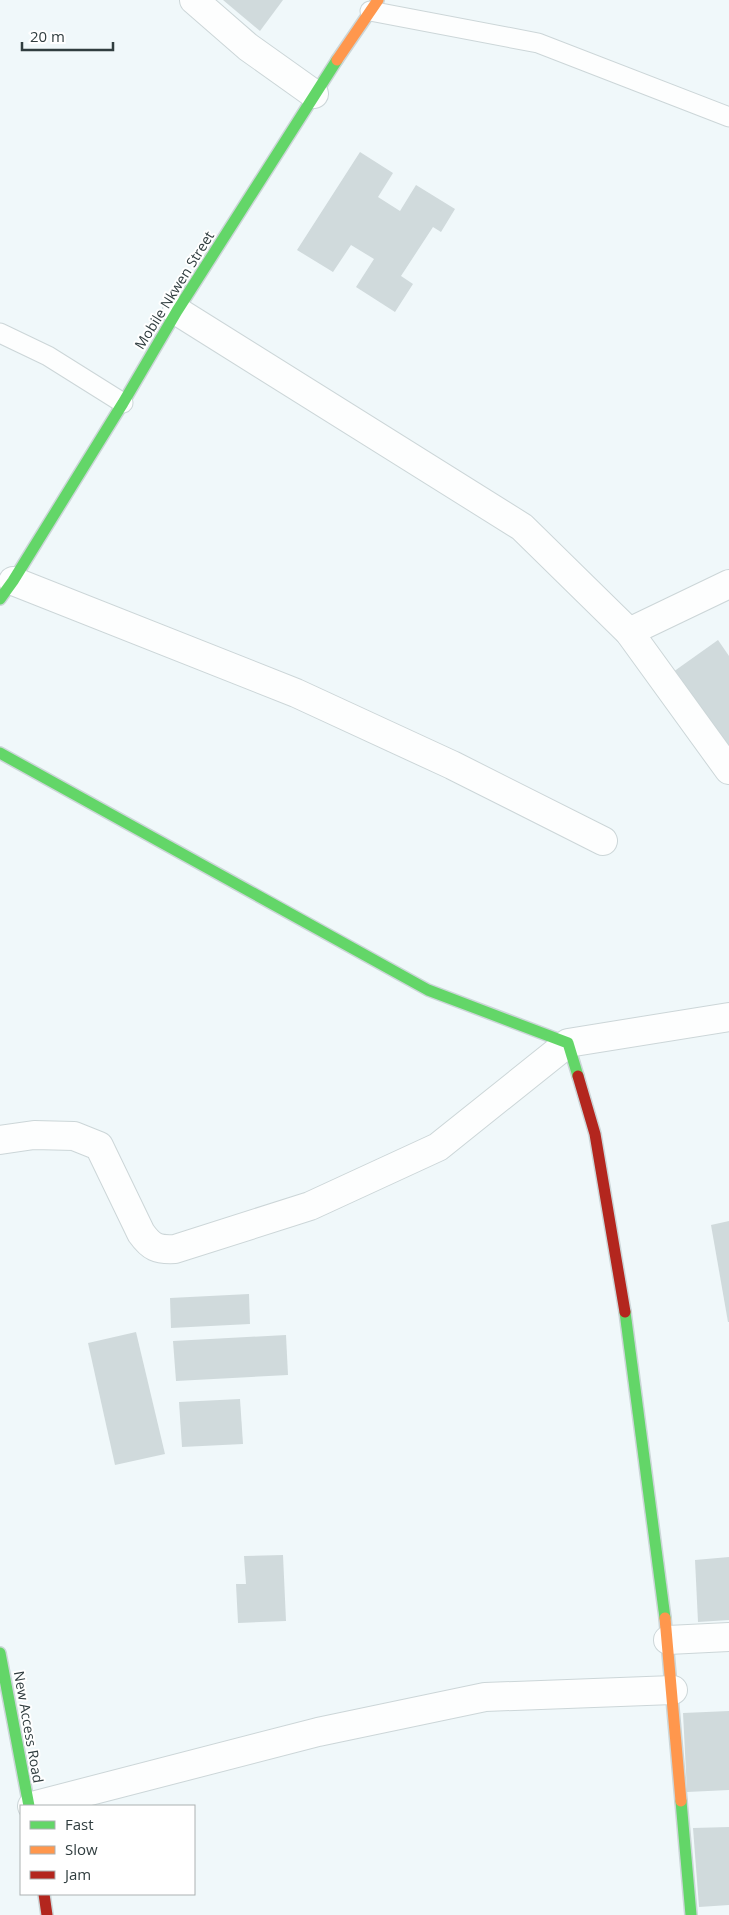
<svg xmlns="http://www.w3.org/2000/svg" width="729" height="1915" viewBox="0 0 729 1915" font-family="'Open Sans',sans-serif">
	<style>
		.building { fill: #d0dadc }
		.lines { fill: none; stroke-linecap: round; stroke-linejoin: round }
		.lane-casing { stroke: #ccd6d8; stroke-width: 21 }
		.street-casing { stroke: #ccd6d8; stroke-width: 30 }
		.fast-casing { stroke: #ccd6d8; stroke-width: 14 }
		.slow-casing { stroke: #ccd6d8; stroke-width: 14 }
		.jam-casing { stroke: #ccd6d8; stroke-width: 14 }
		.lane { stroke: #fdfefe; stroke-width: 19 }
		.street { stroke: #fdfefe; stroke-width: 28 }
		.fast { stroke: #63d668; stroke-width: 11 }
		.slow { stroke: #ff974d; stroke-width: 11 }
		.jam { stroke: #b3261e; stroke-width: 11 }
		.labels { text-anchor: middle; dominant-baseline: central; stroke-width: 4; stroke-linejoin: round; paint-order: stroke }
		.street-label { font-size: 14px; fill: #303d3f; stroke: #fff }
	</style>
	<rect width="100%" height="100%" fill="#f0f8fa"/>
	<g class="building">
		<path d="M 223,0 L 283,0 L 260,31 Z"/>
		<path d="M 360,152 L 393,173 L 378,197 L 400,211 L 416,185 L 455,209 L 441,232 L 433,227 L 401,276 L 413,284 L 395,312 L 356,287 L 374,259 L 351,245 L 333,272 L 297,250 Z"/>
		<path d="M 718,640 L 729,656 L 729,751 L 673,672 Z"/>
		<path d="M 729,1221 L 729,1322 L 728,1322 L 711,1225 Z"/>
		<path d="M 249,1294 L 250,1324 L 171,1328 L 170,1298 Z"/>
		<path d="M 136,1332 L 165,1454 L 115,1465 L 88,1343 Z"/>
		<path d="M 286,1335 L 288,1375 L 176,1381 L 173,1341 Z"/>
		<path d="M 240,1399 L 243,1444 L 182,1447 L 179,1402 Z"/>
		<path d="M 283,1555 L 286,1621 L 238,1623 L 236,1584 L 246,1584 L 244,1556 Z"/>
		<path d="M 729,1557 L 729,1620 L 698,1622 L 695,1560 Z"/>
		<path d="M 729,1711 L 729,1790 L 687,1792 L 683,1713 Z"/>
		<path d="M 729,1827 L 729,1905 L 699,1907 L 693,1828 Z"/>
	</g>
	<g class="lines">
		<g class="lane-casing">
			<g id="lane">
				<path d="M 370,11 L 538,43 L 729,117"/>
				<path d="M 0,333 L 48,356 L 123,403"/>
			</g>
		</g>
		<g class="street-casing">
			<g id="street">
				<path d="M 194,0 L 248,47 L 314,94"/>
				<path d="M 177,311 L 522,527 L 629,632 L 729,770"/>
				<path d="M 13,581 L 296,693 L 452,765 L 603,841"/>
				<path d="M 629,632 L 729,584"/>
				<path d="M 0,1140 L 34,1135 L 74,1136 L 99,1146 L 141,1233 C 151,1247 157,1250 175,1249 L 310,1206 L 438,1147 L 568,1043 L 729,1017"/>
				<path d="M 668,1640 L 729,1637"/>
				<path d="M 32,1806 L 318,1732 L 485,1697 L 673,1690"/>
			</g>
		</g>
		<g class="fast-casing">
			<g id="fast">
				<path d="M 0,599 L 13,581 L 123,403 L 177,311 L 337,60"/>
				<path d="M 0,753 L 428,990 L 568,1043 L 578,1076"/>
				<path d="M 625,1312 L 665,1618"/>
				<path d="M 0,1653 L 29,1806"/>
				<path d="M 681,1801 L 691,1915"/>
			</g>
		</g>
		<g class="slow-casing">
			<g id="slow">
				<path d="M 337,60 L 378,0"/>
				<path d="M 665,1618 L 681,1801"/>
			</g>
		</g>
		<g class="jam-casing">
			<g id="jam">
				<path d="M 578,1076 L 595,1134 L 625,1312"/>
				<path d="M 44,1894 L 47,1915"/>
			</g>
		</g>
		<use href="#lane" class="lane"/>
		<use href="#street" class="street"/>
		<use href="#fast" class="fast"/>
		<use href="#slow" class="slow"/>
		<use href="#jam" class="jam"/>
	</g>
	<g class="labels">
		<g class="street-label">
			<text transform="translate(174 290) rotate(-58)">Mobile Nkwen Street</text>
			<text transform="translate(29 1727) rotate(80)">New Access Road</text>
		</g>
	</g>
	<rect x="20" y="1805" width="175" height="90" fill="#ffffff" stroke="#acb1b2"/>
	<rect x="30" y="1821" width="25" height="8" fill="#63d668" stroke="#acb1b2"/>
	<text x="65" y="1830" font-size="15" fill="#303d3f">Fast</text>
	<rect x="30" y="1846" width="25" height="8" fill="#ff974d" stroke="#acb1b2"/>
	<text x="65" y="1855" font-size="15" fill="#303d3f">Slow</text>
	<rect x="30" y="1871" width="25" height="8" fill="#b3261e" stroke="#acb1b2"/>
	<text x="65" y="1880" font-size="15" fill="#303d3f">Jam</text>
	<path d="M22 42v8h91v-8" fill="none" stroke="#303d3f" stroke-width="2.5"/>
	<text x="30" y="42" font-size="15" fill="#303d3f" stroke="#ffffff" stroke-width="4" paint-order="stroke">20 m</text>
</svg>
